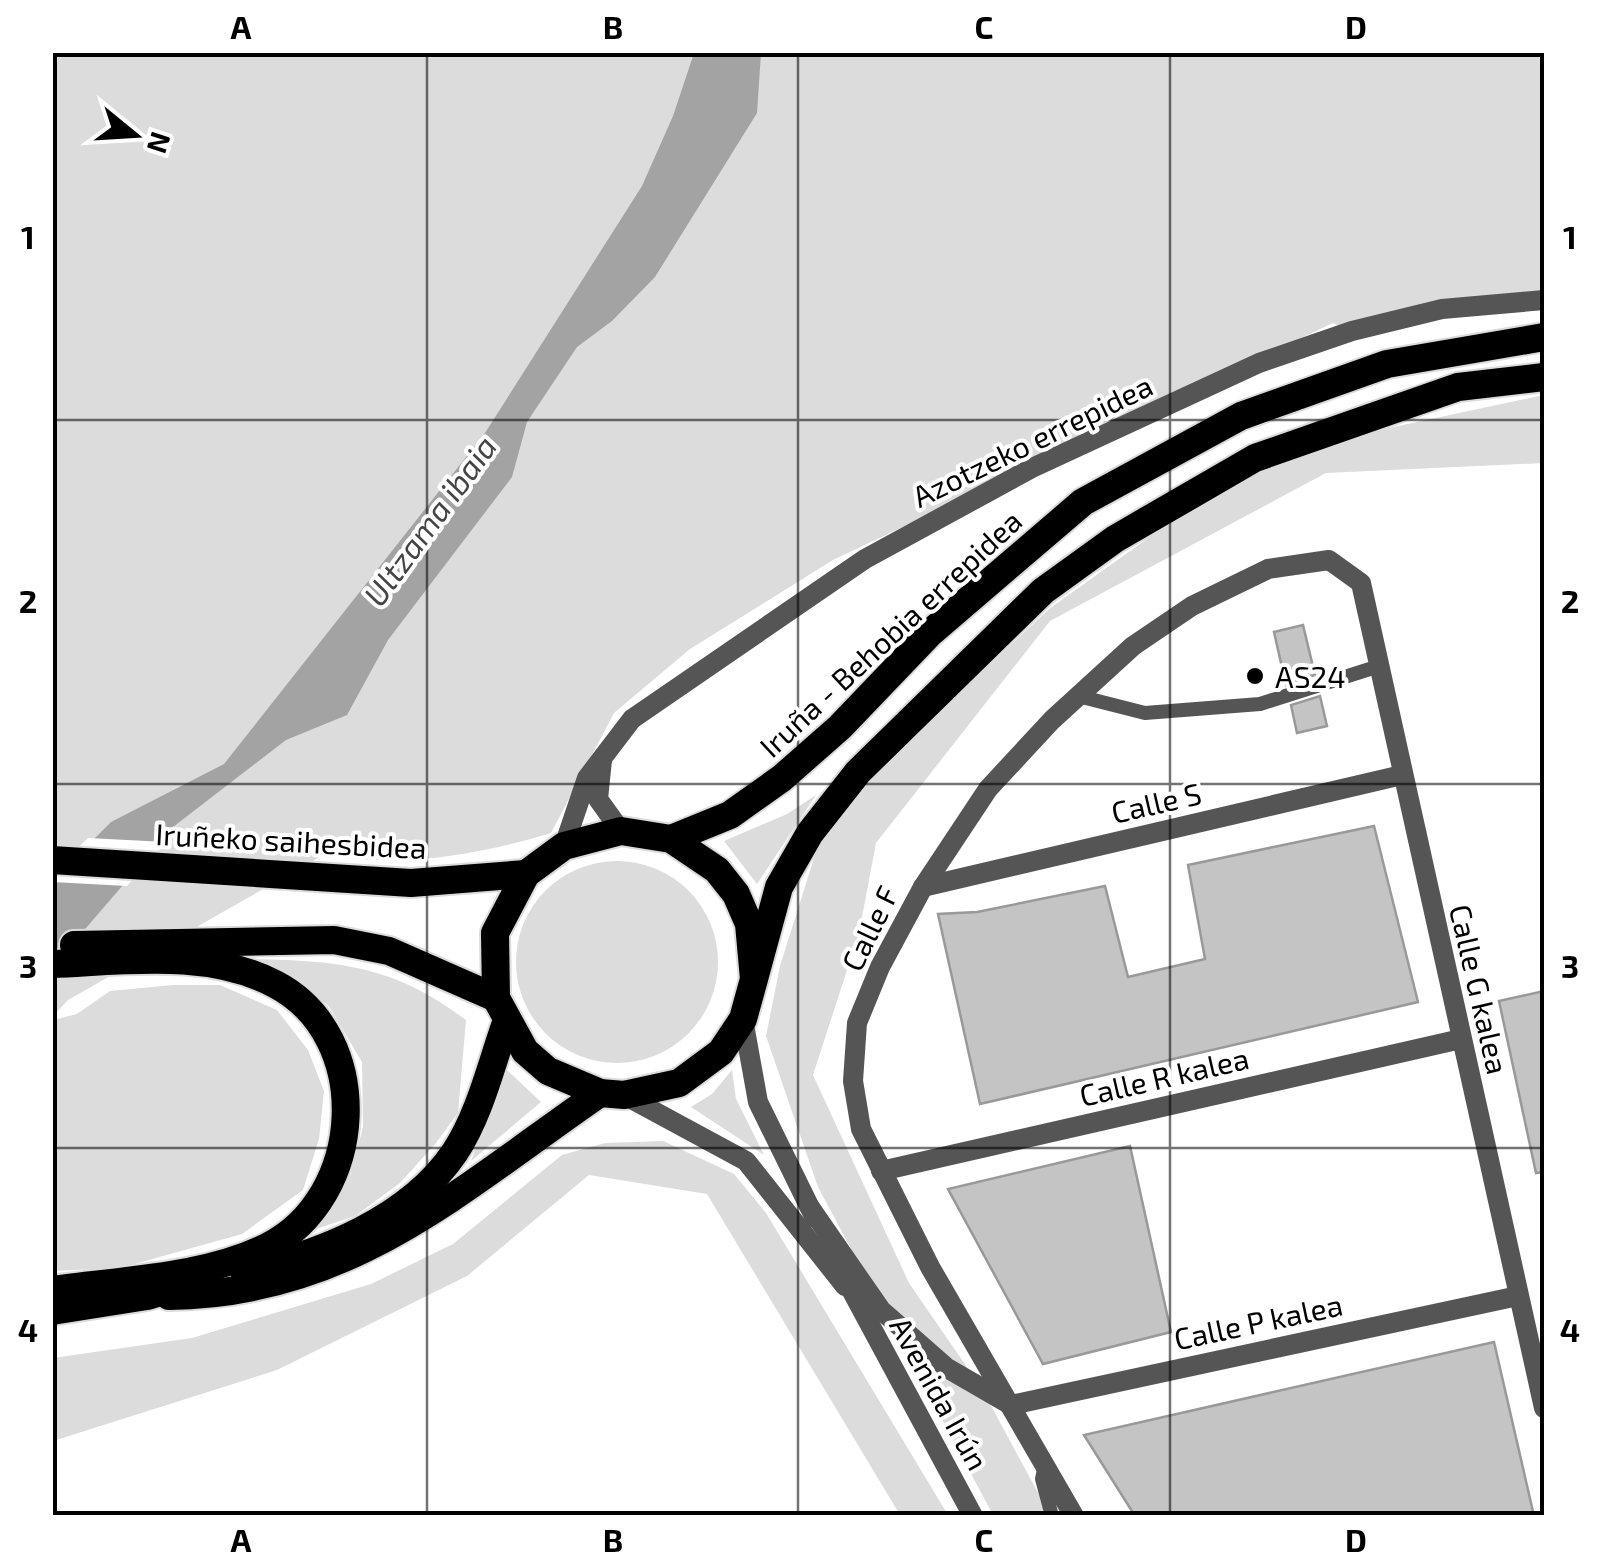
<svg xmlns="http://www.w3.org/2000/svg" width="1597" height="1568" viewBox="0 0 1597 1568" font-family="'Exo 2',sans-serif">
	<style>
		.green { fill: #dcdcdc }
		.water { fill: #a3a3a3 }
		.pier { fill: #fff }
		.building { fill: #c4c4c4; stroke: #999; stroke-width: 2.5 }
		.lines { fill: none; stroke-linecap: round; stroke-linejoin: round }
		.trunk-casing { stroke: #dbdbdb; stroke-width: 32 }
		.service { stroke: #555; stroke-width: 14 }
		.minor { stroke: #555; stroke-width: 20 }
		.tertiary { stroke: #555; stroke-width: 20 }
		.trunk { stroke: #000; stroke-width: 28 }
		.grid { fill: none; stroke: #000; stroke-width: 2.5; stroke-opacity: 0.55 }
		.poi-dot { fill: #000; stroke: #fff; stroke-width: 4 }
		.labels { text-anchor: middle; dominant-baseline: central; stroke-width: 8; stroke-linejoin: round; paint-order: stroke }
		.street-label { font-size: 30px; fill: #000; stroke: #fff }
		.poi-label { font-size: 30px; fill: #000; stroke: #fff; text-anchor: start }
		.water-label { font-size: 32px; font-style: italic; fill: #444; stroke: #fff }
		.neatline { fill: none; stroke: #000; stroke-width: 4 }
		.grid-label { font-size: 32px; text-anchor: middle; font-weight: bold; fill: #000 }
	</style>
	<rect width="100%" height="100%" fill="#fff"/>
	<g class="green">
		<path d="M 52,53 L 1544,53 L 1544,305 L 1352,331 L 1333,323 L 833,560 L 690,649 L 614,713 L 551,833 C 478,855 400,869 325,854 L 68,1000 L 53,1016 Z"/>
		<path d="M 1544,395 L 1544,463 L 1326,473 L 1050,621 L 876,843 L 859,933 L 813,1075 L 909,1283 L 982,1389 L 1050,1515 L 993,1515 L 818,1187 L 766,1036 L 780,966 L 820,839 L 893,756 L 1049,609 L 1225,483 L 1384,429 Z"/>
		<path d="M 816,795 L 757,884 L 724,841 L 787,814 Z"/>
		<circle cx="617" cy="962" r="101"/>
		<path d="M 250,959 C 339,961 393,965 466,1020 L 458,1113 L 436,1143 L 400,1183 L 355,1216 L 313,1230 L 351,1173 L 363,1127 L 362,1062 L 328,1005 Z"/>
		<path d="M 173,985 L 220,985 L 277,1010 L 308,1050 L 324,1091 L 319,1139 L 303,1190 L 242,1234 L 120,1268 L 53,1271 L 53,1020 L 77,1014 L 110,991 Z"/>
		<path d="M 507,1070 L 541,1102 L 471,1161 Z"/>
		<path d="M 732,1070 L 736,1099 L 764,1155 L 691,1107 L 712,1094 Z"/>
		<path d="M 663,1141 L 734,1174 L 766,1213 L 948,1515 L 900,1515 L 707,1194 L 589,1175 L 467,1276 L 277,1370 L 53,1441 L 53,1358 L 192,1338 L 371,1284 L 453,1244 L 562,1155 L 605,1143 Z"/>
	</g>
	<path class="water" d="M 694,53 L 761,53 L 757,113 L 655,277 L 612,321 L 577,347 L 527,422 L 512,477 L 388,640 L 347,715 L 286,740 L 173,827 L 86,928 L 53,956 L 53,880 L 111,822 L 224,764 L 485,433 L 642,186 L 673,116 Z"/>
	<path class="pier" d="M 88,838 L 166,842 L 127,886 L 52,882 L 52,873 Z"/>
	<g class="building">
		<path d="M 1303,625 L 1315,675 L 1286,685 L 1274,632 Z"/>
		<path d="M 1320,696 L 1327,726 L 1297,733 L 1291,705 Z"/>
		<path d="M 1374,826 L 1418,1002 L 980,1104 L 938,914 L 977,912 L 1105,886 L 1128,977 L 1205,959 L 1188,865 Z"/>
		<path d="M 1544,991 L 1544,1172 L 1536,1173 L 1499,1001 Z"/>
		<path d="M 1130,1146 L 1171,1332 L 1043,1364 L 948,1189 Z"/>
		<path d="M 1494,1342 L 1534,1516 L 1135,1516 L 1084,1435 Z"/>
	</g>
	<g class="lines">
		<g class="trunk-casing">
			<g id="trunk">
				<path d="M 671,839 L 730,815 L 782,778 L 840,727 L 930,633 L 1083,502 L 1241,416 L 1387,364 L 1544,337"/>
				<path d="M 52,860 L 411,883 L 526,874"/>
				<path d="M 74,945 L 334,940 L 389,951 L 496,998"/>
				<path d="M 52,964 C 126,961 208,949 275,984 C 375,1036 366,1198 267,1247 C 204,1278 121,1280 52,1290"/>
				<path d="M 754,979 L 749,924 L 736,894 L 717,870 L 671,839 L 621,831 L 564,846 L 526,874 L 495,933 L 496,998 L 525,1051 L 548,1071 L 600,1093 L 624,1095 L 679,1083 L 721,1052 L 743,1019 L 754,979 L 779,887 L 810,833 L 858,772 L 1043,591 L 1115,539 L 1255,458 L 1458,387 L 1544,377"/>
				<path d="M 244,1271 C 320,1255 410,1219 455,1152 C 480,1114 491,1065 506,1023"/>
				<path d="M 169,1296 C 350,1294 459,1190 600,1093"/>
				<path d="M 52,1311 L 147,1296 L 193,1282"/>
			</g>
		</g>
		<g class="service">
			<path d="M 1078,696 L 1145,713 L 1260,704 L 1376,667"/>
			<path d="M 1045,1465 L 1042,1479 L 1052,1516"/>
		</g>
		<g class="minor">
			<path d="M 923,887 L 1402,775"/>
			<path d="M 743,1019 L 758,1102 L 815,1218"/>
			<path d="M 624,1095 L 746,1161 L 845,1286"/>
			<path d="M 881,1171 L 1461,1039"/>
			<path d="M 809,1206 L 881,1310 L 947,1368 L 1011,1405 L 1518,1296"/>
			<path d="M 841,1271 L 973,1516"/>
			<path d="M 1074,1516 L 930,1267 L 861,1129 L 853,1081 L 857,1023 L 880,967 L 923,887 L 988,789 L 1052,720 L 1133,646 L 1192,606 L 1268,569 L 1329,560 L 1361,583 L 1544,1408"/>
		</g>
		<g class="tertiary">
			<path d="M 602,760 L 598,799 L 621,831"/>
			<path d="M 564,846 L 587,778 L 632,719 L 865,559 L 1032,468 L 1259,363 L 1352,331 L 1442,309 L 1544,300"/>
		</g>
		<use href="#trunk" class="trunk"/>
	</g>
	<path class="grid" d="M 427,52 L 427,1516M 798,52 L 798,1516M 1170,52 L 1170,1516M 52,420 L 1544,420M 52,784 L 1544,784M 52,1148 L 1544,1148"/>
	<circle class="poi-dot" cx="1255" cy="676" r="10"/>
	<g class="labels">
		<g class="street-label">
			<text transform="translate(1032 440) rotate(-26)">Azotzeko errepidea</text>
			<text transform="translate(890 633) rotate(-43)">Iruña - Behobia errepidea</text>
			<text transform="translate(1156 802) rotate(-13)">Calle S</text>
			<text transform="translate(291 840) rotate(3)">Iruñeko saihesbidea</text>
			<text transform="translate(869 928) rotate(-64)">Calle F</text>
			<text transform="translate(1480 989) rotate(77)">Calle G kalea</text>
			<text transform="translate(1164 1076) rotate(-13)">Calle R kalea</text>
			<text transform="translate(1258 1321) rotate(-12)">Calle P kalea</text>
			<text transform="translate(940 1393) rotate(61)">Avenida Irún</text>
		</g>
		<g class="poi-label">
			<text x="1275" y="676">AS24</text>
		</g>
		<g class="water-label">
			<text transform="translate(429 520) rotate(-54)">Ultzama ibaia</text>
		</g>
	</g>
	<rect width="1597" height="1568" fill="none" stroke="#ffffff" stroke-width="110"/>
	<g transform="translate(135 135) rotate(108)" stroke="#ffffff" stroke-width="8" paint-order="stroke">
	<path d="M0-8L18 38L0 25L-18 38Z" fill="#000000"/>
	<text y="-15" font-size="28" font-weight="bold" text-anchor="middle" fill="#000000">N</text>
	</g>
	<rect x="55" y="55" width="1487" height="1458" class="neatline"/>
	<g class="grid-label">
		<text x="241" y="39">A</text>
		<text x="613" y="39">B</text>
		<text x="984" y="39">C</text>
		<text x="1356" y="39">D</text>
		<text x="28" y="249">1</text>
		<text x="1570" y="249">1</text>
		<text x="28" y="613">2</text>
		<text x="1570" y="613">2</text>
		<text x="28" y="978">3</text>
		<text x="1570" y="978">3</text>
		<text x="28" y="1342">4</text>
		<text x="1570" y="1342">4</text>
		<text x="241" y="1552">A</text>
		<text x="613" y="1552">B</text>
		<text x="984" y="1552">C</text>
		<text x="1356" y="1552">D</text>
	</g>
</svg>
